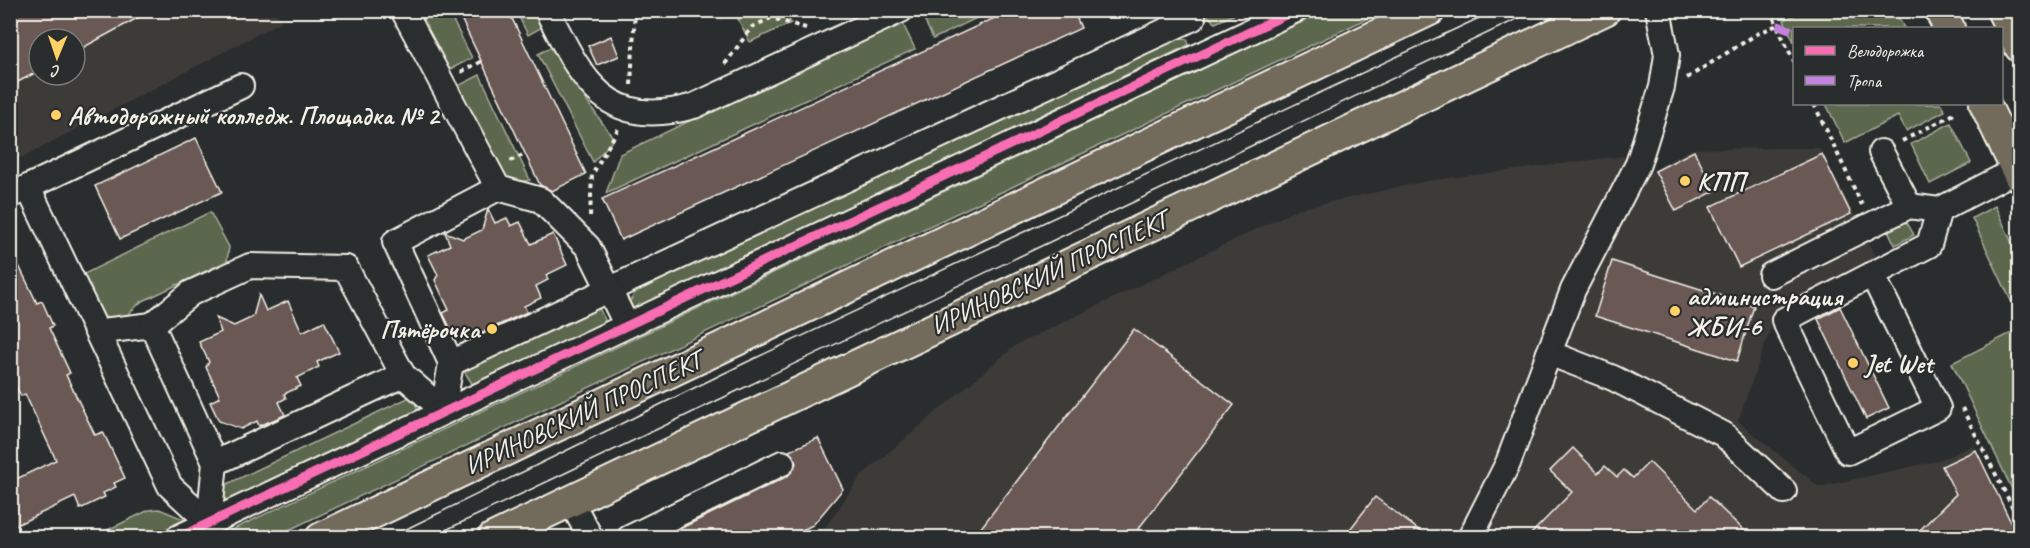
<svg xmlns="http://www.w3.org/2000/svg" width="2030" height="548" viewBox="0 0 2030 548" font-family="Caveat,sans-serif">
	<style>
		.built { fill: #3d3a39; fill-rule: evenodd }
		.green { fill: #5c674e; stroke: #a8ac9b; stroke-width: 1.5 }
		.building { fill: #695853; stroke: #f4f1e8; stroke-width: 1.5 }
		.lines { fill: none; stroke-linecap: round; stroke-linejoin: round }
		.minor-casing { stroke: #f4f1e8; stroke-width: 28 }
		.major-casing { stroke: #f4f1e8; stroke-width: 34 }
		.path { stroke: #f4f1e8; stroke-width: 4; stroke-dasharray: 4.5 4.5; stroke-linecap: butt }
		.minor { stroke: #2a2d2e; stroke-width: 24 }
		.major { stroke: #726b5a; stroke-width: 30 }
		.tram { stroke: #f4f1e8; stroke-width: 1.5 }
		.quiet { stroke: #c483df; stroke-width: 8; stroke-dasharray: 15 8; stroke-linecap: butt }
		.cycleway-casing { stroke: #2a2d2e; stroke-width: 13 }
		.cycleway { stroke: #f96db3; stroke-width: 9 }
		.poi-dot { fill: #ffd166; stroke: #2a2d2e; stroke-width: 2 }
		.labels { text-anchor: middle; dominant-baseline: central; stroke-width: 4.5; stroke-linejoin: round; paint-order: stroke }
		.poi-label { font-size: 26px; font-weight: bold; fill: #f4f1e8; stroke: #2a2d2e; text-anchor: start }
		.street-label { font-size: 26px; fill: #f4f1e8; stroke: #2a2d2e }
	</style>
	<rect width="100%" height="100%" fill="#2a2d2e"/>
	<filter id="ink" filterUnits="userSpaceOnUse"><feTurbulence type="fractalNoise" baseFrequency=".0167" numOctaves="2"/><feDisplacementMap in="SourceGraphic" scale="12" xChannelSelector="R" yChannelSelector="G"/><feConvolveMatrix kernelMatrix="1 2 1 2 8 2 1 2 1" color-interpolation-filters="sRGB"/></filter>
	<g filter="url(#ink)">
		<g class="built">
			<path d="M 275,10 L 281,22 L 11,163 L 10,11 ZM 39,39 L 75,39 L 75,75 L 39,75 Z"/>
			<path d="M 669,11 L 732,11 L 721,20 Z"/>
			<path d="M 1819,148 L 1879,262 L 1776,314 L 1738,421 L 1819,487 L 1937,461 L 1974,445 L 2015,537 L 818,538 L 861,476 L 1016,345 L 1298,209 L 1427,181 L 1622,156 L 1651,172 L 1691,149 Z"/>
		</g>
		<g class="green">
			<path d="M 920,10 L 991,10 L 991,11 L 933,39 Z"/>
			<path d="M 1326,10 L 1383,11 L 274,537 L 217,537 Z"/>
			<path d="M 1805,10 L 1895,11 L 1904,28 L 1794,28 L 1794,42 L 1784,20 Z"/>
			<path d="M 416,11 L 448,11 L 472,58 L 447,71 Z"/>
			<path d="M 516,11 L 542,11 L 546,25 L 528,35 Z"/>
			<path d="M 755,11 L 785,11 L 791,23 L 750,42 L 738,19 Z"/>
			<path d="M 1203,11 L 1242,11 L 1215,23 Z"/>
			<path d="M 901,20 L 915,49 L 606,193 L 620,154 Z"/>
			<path d="M 1174,37 L 1187,39 L 1189,45 L 632,310 L 629,303 L 636,291 Z"/>
			<path d="M 557,44 L 588,103 L 614,139 L 593,162 L 538,54 Z"/>
			<path d="M 480,75 L 530,180 L 513,184 L 497,176 L 454,88 Z"/>
			<path d="M 1826,104 L 1941,104 L 1945,111 L 1906,131 L 1898,116 L 1845,143 Z"/>
			<path d="M 1951,123 L 1971,163 L 1930,184 L 1911,144 Z"/>
			<path d="M 1995,206 L 2019,258 L 2019,318 L 1972,218 Z"/>
			<path d="M 210,212 L 229,247 L 227,261 L 141,302 L 124,318 L 104,324 L 80,276 Z"/>
			<path d="M 1905,219 L 1914,235 L 1895,245 L 1887,228 Z"/>
			<path d="M 599,308 L 606,322 L 473,385 L 464,371 Z"/>
			<path d="M 2019,329 L 2019,504 L 1952,363 Z"/>
			<path d="M 412,396 L 419,412 L 221,506 L 221,487 Z"/>
			<path d="M 159,509 L 186,520 L 151,537 L 91,538 L 149,510 Z"/>
		</g>
		<g class="building">
			<path d="M 10,10 L 152,10 L 75,52 L 75,39 L 39,39 L 39,71 L 10,86 Z"/>
			<path d="M 457,10 L 508,10 L 586,174 L 552,191 L 540,185 Z"/>
			<path d="M 1012,10 L 1073,10 L 1081,28 L 621,240 L 602,199 Z"/>
			<path d="M 611,36 L 619,56 L 597,65 L 588,46 Z"/>
			<path d="M 196,138 L 222,192 L 120,239 L 95,186 Z"/>
			<path d="M 1694,151 L 1715,191 L 1676,211 L 1655,171 Z"/>
			<path d="M 1822,154 L 1851,214 L 1739,267 L 1710,207 Z"/>
			<path d="M 488,209 L 495,223 L 507,218 L 511,226 L 520,222 L 531,244 L 553,234 L 567,265 L 546,275 L 548,280 L 536,286 L 541,298 L 524,306 L 527,312 L 466,340 L 454,336 L 443,313 L 449,310 L 435,280 L 438,275 L 428,255 L 450,245 L 445,232 L 463,239 L 482,230 Z"/>
			<path d="M 10,247 L 37,303 L 42,301 L 53,326 L 49,328 L 70,373 L 66,375 L 95,435 L 103,432 L 125,478 L 114,483 L 116,487 L 103,493 L 105,497 L 80,509 L 75,497 L 10,528 L 10,482 L 56,460 L 25,394 L 21,396 L 10,375 Z"/>
			<path d="M 1612,261 L 1754,306 L 1737,361 L 1595,316 Z"/>
			<path d="M 259,295 L 266,311 L 288,301 L 302,332 L 324,321 L 339,352 L 317,362 L 319,367 L 297,378 L 301,386 L 284,394 L 286,398 L 279,402 L 285,415 L 259,426 L 257,421 L 241,429 L 219,421 L 210,402 L 220,397 L 206,367 L 209,362 L 199,342 L 221,332 L 216,318 L 234,326 L 253,317 Z"/>
			<path d="M 1840,307 L 1889,408 L 1866,419 L 1818,319 Z"/>
			<path d="M 1134,329 L 1234,405 L 1132,537 L 990,537 L 980,529 Z"/>
			<path d="M 818,438 L 843,489 L 813,525 L 787,537 L 663,537 L 788,476 L 796,463 L 789,451 Z"/>
			<path d="M 1573,448 L 1598,473 L 1605,466 L 1617,477 L 1624,470 L 1633,478 L 1649,462 L 1697,509 L 1709,497 L 1751,537 L 1528,537 L 1572,492 L 1550,471 Z"/>
			<path d="M 1976,450 L 2018,537 L 1913,537 L 1956,494 L 1942,466 Z"/>
			<path d="M 1375,497 L 1428,537 L 1344,537 Z"/>
		</g>
		<g class="lines">
			<g class="minor-casing">
				<g id="minor">
					<path d="M 403,10 L 498,188"/>
					<path d="M 547,10 C 582,80 605,131 694,106 L 901,10"/>
					<path d="M 1658,10 L 1667,55 L 1662,87 L 1638,164 L 1573,290 L 1549,353 L 1613,378 L 1723,434 L 1784,491"/>
					<path d="M 1881,152 L 1909,206"/>
					<path d="M 28,187 L 241,86"/>
					<path d="M 10,196 L 28,187 L 170,486 L 209,522"/>
					<path d="M 1872,274 L 1938,408 L 1848,452 L 1784,320 C 1832,295 1881,270 1929,245 L 1939,210"/>
					<path d="M 1771,275 L 1909,206 L 1939,210 L 2016,170"/>
					<path d="M 100,336 L 111,330 L 152,325"/>
					<path d="M 451,363 L 1193,18"/>
					<path d="M 403,375 L 215,463 L 152,325 L 191,293 L 250,266 L 346,268 L 403,375 L 443,410"/>
					<path d="M 443,410 L 451,363 L 395,242 L 498,188 L 541,200 L 588,247 L 626,324"/>
					<path d="M 570,500 L 591,538"/>
					<path d="M 209,522 L 215,463"/>
					<path d="M 177,538 L 1296,10"/>
					<path d="M 629,538 L 782,463"/>
					<path d="M 1470,538 L 1508,463 L 1549,353"/>
				</g>
			</g>
			<g class="major-casing">
				<g id="major">
					<path d="M 1940,10 L 1949,28"/>
					<path d="M 2002,10 L 2020,47"/>
					<path d="M 1985,104 L 2020,177"/>
					<path d="M 321,538 L 1430,10"/>
					<path d="M 493,538 L 1605,10"/>
				</g>
			</g>
			<g class="path">
				<path d="M 1770,10 L 1794,62"/>
				<path d="M 725,64 L 752,27 L 771,18 L 806,28"/>
				<path d="M 461,72 L 482,61"/>
				<path d="M 1687,78 L 1757,34 L 1777,25"/>
				<path d="M 631,85 L 635,10"/>
				<path d="M 1814,104 L 1862,205"/>
				<path d="M 1902,141 L 1958,112"/>
				<path d="M 510,161 L 525,154"/>
				<path d="M 590,216 L 592,175 L 618,129"/>
				<path d="M 1962,408 L 2020,522"/>
			</g>
			<use href="#minor" class="minor"/>
			<use href="#major" class="major"/>
			<g class="tram">
				<path d="M 388,538 L 747,362 L 1496,10"/>
				<path d="M 429,538 L 1536,10"/>
			</g>
			<path class="quiet" d="M 1777,25 L 1794,31"/>
			<g class="cycleway-casing">
				<path id="cycleway" d="M 177,538 L 1296,10"/>
			</g>
			<use href="#cycleway" class="cycleway"/>
		</g>
	</g>
	<g class="poi-dot">
		<circle cx="56" cy="115" r="6"/>
		<circle cx="1685" cy="181" r="6"/>
		<circle cx="1675" cy="311" r="6"/>
		<circle cx="492" cy="329" r="6"/>
		<circle cx="1853" cy="363" r="6"/>
	</g>
	<g class="labels">
		<g class="poi-label">
			<text x="68" y="115">Автодорожный колледж. Площадка № 2</text>
			<text x="1697" y="181">КПП</text>
			<text x="1687" y="296">администрация<tspan x="1687" dy="30">ЖБИ-6</tspan></text>
			<text x="480" y="329" text-anchor="end">Пятёрочка</text>
			<text x="1865" y="363">Jet Wet</text>
		</g>
		<g class="street-label">
			<text transform="translate(1049 273) rotate(-25)">ИРИНОВСКИЙ ПРОСПЕКТ</text>
			<text transform="translate(583 413) rotate(-25)">ИРИНОВСКИЙ ПРОСПЕКТ</text>
		</g>
	</g>
	<rect width="2030" height="548" fill="none" stroke="#2a2d2e" stroke-width="36"/>
	<rect x="18" y="18" width="1994" height="512" fill="none" stroke="#f4f1e8" stroke-width="2" filter="url(#ink)"/>
	<rect x="1793" y="27" width="210" height="78" fill="#2a2d2e" stroke="#7b7b78" stroke-width="1.5"/>
	<rect x="1805" y="46" width="30" height="9" fill="#f96db3" stroke="#7b7b78" stroke-width="1.5"/>
	<text x="1847" y="57" font-size="18" fill="#f4f1e8">Велодорожка</text>
	<rect x="1805" y="76" width="30" height="9" fill="#c483df" stroke="#7b7b78" stroke-width="1.5"/>
	<text x="1847" y="87" font-size="18" fill="#f4f1e8">Тропа</text>
	<g transform="translate(57 57) rotate(182)"><circle r="28" fill="#2a2d2e" stroke="#7b7b78" stroke-width="1.5"/>
	<path d="M0-4.5L10 22L0 15L-10 22Z" fill="#ffd166"/>
	<text y="-9" font-size="16" font-weight="bold" text-anchor="middle" fill="#f4f1e8">С</text>
	</g>
</svg>
